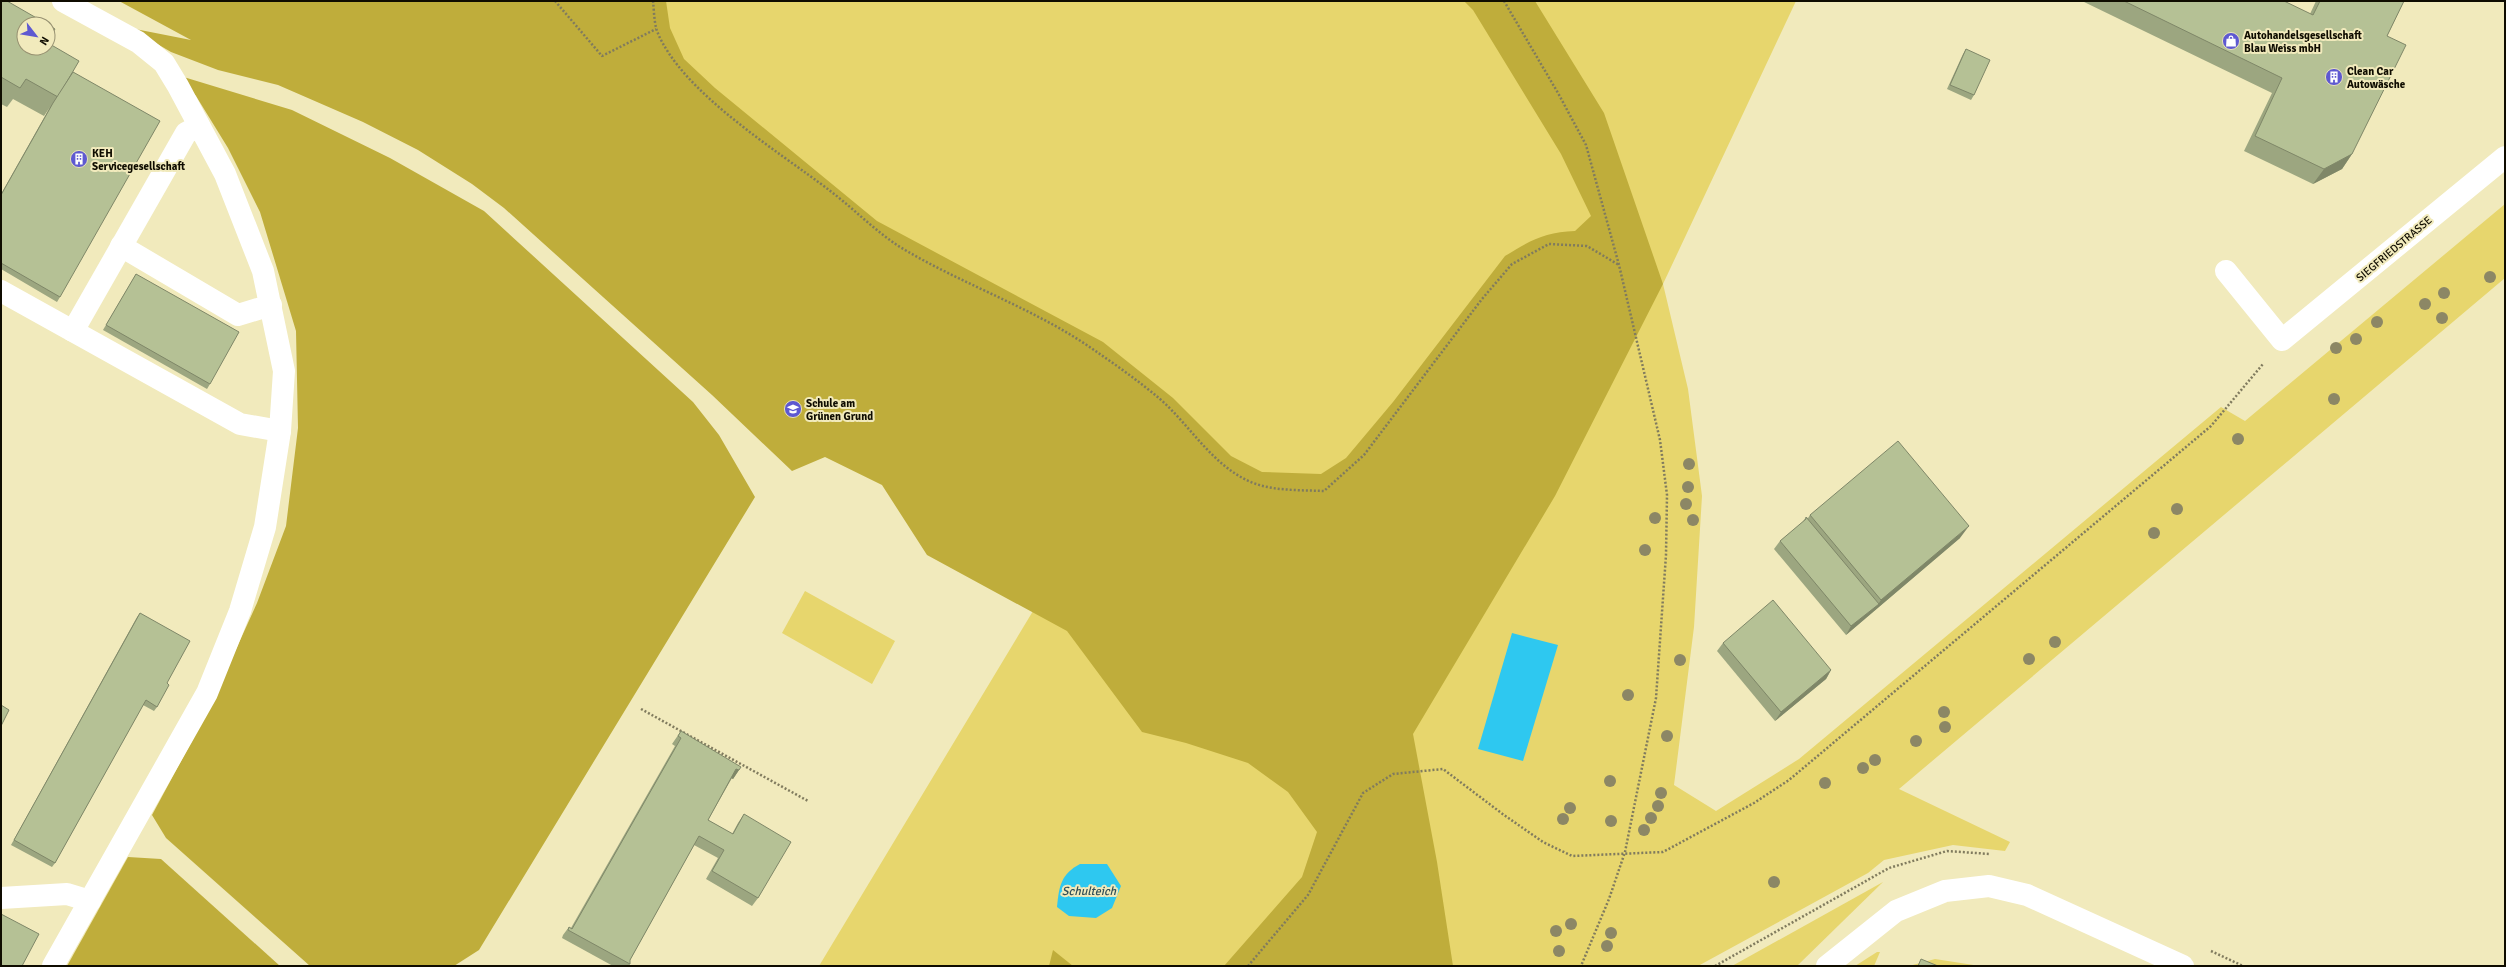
<svg xmlns="http://www.w3.org/2000/svg" width="2506" height="967" viewBox="0 0 2506 967" font-family="Signika,sans-serif">
	<style>
		.green { fill: #e7d66d }
		.forest { fill: #bfad3b }
		.water { fill: #2ec8f0 }
		.lines { fill: none; stroke-linecap: round; stroke-linejoin: round }
		.path { stroke: #807b5e; stroke-width: 2.5; stroke-dasharray: 2 2; stroke-linecap: butt }
		.minor { stroke: #fff; stroke-width: 22 }
		.tree { fill: #8c8765 }
		.wall { fill: #9ca680 }
		.shaded-wall { fill: #7f8768 }
		.building { fill: #b5c195; stroke: #7f8768 }
		.labels { text-anchor: middle; dominant-baseline: central; stroke-width: 4; stroke-linejoin: round; paint-order: stroke }
		.poi-label { font-size: 11px; font-weight: bold; fill: #0f0c00; stroke: #f1eabc; text-anchor: start }
		.street-label { font-size: 11px; fill: #0f0c00; stroke: #f1eabc }
		.water-label { font-size: 12px; font-style: italic; fill: #304e58; stroke: #f1eabc }
	</style>
	<rect width="100%" height="100%" fill="#f1eabc"/>
	<g class="green">
		<path d="M 393,1 L 1796,1 L 1663,284 L 1688,389 L 1702,496 L 1694,627 L 1674,785 L 1716,811 L 1799,759 L 2221,407 L 2245,421 L 2505,204 L 2505,278 L 1899,789 L 2010,842 L 2005,851 L 1953,845 L 1884,860 L 1868,873 L 1698,966 L 819,966 L 1103,495 Z"/>
		<path d="M 805,591 L 895,641 L 872,684 L 782,633 Z"/>
		<path d="M 1883,882 L 1797,966 L 1732,966 Z"/>
		<path d="M 1877,952 L 1880,952 L 1874,966 L 1855,966 Z"/>
		<path d="M 1935,959 L 1980,966 L 1909,966 Z"/>
	</g>
	<g class="forest">
		<path d="M 119,1 L 666,1 L 670,28 L 684,59 L 715,88 L 877,221 L 1103,342 L 1173,398 L 1231,456 L 1262,472 L 1321,474 L 1346,458 L 1393,402 L 1505,256 C 1529,241 1545,232 1575,231 L 1591,216 L 1561,154 L 1473,10 L 1464,1 L 1535,1 L 1604,113 L 1663,284 L 1555,496 L 1413,734 L 1437,862 L 1453,966 L 1224,966 L 1302,877 L 1317,832 L 1288,792 L 1248,763 L 1186,743 L 1142,732 L 1067,631 L 927,555 L 882,485 L 825,457 L 792,471 L 712,395 L 504,208 L 472,184 L 418,150 L 363,122 L 278,85 L 218,70 L 171,52 L 130,28 L 191,40 Z"/>
		<path d="M 177,75 L 292,110 L 390,158 L 484,211 L 693,402 L 719,435 L 755,497 L 479,950 L 454,966 L 310,966 L 166,838 L 152,815 L 207,713 L 257,603 L 286,526 L 298,428 L 296,331 L 260,212 L 228,148 L 196,96 Z"/>
		<path d="M 128,857 L 161,859 L 280,966 L 67,966 Z"/>
		<path d="M 1053,950 L 1073,966 L 1049,966 Z"/>
	</g>
	<g class="water">
		<path d="M 1512,633 L 1558,645 L 1523,761 L 1478,749 Z"/>
		<path d="M 1080,864 L 1107,864 L 1121,886 L 1112,908 L 1096,918 L 1069,916 L 1057,907 C 1059,886 1061,874 1080,864 Z"/>
	</g>
	<g class="lines">
		<g class="path">
			<path d="M 555,1 L 602,56 L 656,29"/>
			<path d="M 653,1 C 654,10 654,22 657,31 C 681,92 778,151 829,190 C 853,208 875,231 900,247 C 963,285 1034,308 1094,350 C 1116,365 1140,382 1160,399 C 1192,427 1214,469 1256,484 C 1277,491 1302,490 1324,491 L 1364,455 L 1482,299 L 1512,264 L 1549,244 L 1587,246 L 1619,265"/>
			<path d="M 1504,1 L 1558,93 L 1586,145 L 1619,265 L 1660,440 L 1667,495 L 1666,555 L 1656,698 L 1625,852 L 1609,899 L 1581,966"/>
			<path d="M 641,709 L 808,801"/>
			<path d="M 2211,951 L 2243,966"/>
			<path d="M 1248,966 L 1308,895 L 1363,793 L 1393,774 L 1443,769 L 1504,815 L 1543,842 L 1572,856 L 1663,852 L 1754,803 L 1789,780 L 2211,426 L 2263,364"/>
			<path d="M 1715,966 L 1889,868 L 1947,851 L 1990,854"/>
		</g>
		<g class="minor">
			<path d="M 121,246 L 238,315 L 271,305"/>
			<path d="M 2226,271 L 2282,340 L 2505,157"/>
			<path d="M 1,291 L 240,424 L 280,431"/>
			<path d="M 73,331 L 186,133 L 199,126"/>
			<path d="M 1,898 L 67,894 L 90,901"/>
			<path d="M 53,966 L 207,693 L 240,611 L 265,527 L 280,431 L 284,371 L 263,271 L 225,174 L 178,86 L 164,63 L 138,42 L 63,1"/>
			<path d="M 1827,966 L 1896,911 L 1945,891 L 1989,886 L 2027,895 L 2183,966"/>
		</g>
	</g>
	<g class="tree">
		<circle cx="2490" cy="277" r="6"/>
		<circle cx="2444" cy="293" r="6"/>
		<circle cx="2425" cy="304" r="6"/>
		<circle cx="2442" cy="318" r="6"/>
		<circle cx="2377" cy="322" r="6"/>
		<circle cx="2356" cy="339" r="6"/>
		<circle cx="2336" cy="348" r="6"/>
		<circle cx="2334" cy="399" r="6"/>
		<circle cx="2238" cy="439" r="6"/>
		<circle cx="1689" cy="464" r="6"/>
		<circle cx="1688" cy="487" r="6"/>
		<circle cx="1686" cy="504" r="6"/>
		<circle cx="2177" cy="509" r="6"/>
		<circle cx="1655" cy="518" r="6"/>
		<circle cx="1693" cy="520" r="6"/>
		<circle cx="2154" cy="533" r="6"/>
		<circle cx="1645" cy="550" r="6"/>
		<circle cx="2055" cy="642" r="6"/>
		<circle cx="2029" cy="659" r="6"/>
		<circle cx="1680" cy="660" r="6"/>
		<circle cx="1628" cy="695" r="6"/>
		<circle cx="1944" cy="712" r="6"/>
		<circle cx="1945" cy="727" r="6"/>
		<circle cx="1667" cy="736" r="6"/>
		<circle cx="1916" cy="741" r="6"/>
		<circle cx="1875" cy="760" r="6"/>
		<circle cx="1863" cy="768" r="6"/>
		<circle cx="1610" cy="781" r="6"/>
		<circle cx="1825" cy="783" r="6"/>
		<circle cx="1661" cy="793" r="6"/>
		<circle cx="1658" cy="806" r="6"/>
		<circle cx="1570" cy="808" r="6"/>
		<circle cx="1651" cy="818" r="6"/>
		<circle cx="1563" cy="819" r="6"/>
		<circle cx="1611" cy="821" r="6"/>
		<circle cx="1644" cy="830" r="6"/>
		<circle cx="1774" cy="882" r="6"/>
		<circle cx="1571" cy="924" r="6"/>
		<circle cx="1556" cy="931" r="6"/>
		<circle cx="1611" cy="933" r="6"/>
		<circle cx="1607" cy="946" r="6"/>
		<circle cx="1559" cy="951" r="6"/>
	</g>
	<g class="wall">
		<path d="M 1,1 L 73,72 L 60,297 L 57,302 L 1,269 L 1,194 L 50,107 L 44,116 L 13,99 L 7,107 L 1,104 Z"/>
		<path d="M 2082,1 L 2284,1 L 2310,14 L 2316,1 L 2404,1 L 2387,36 L 2352,154 L 2342,169 L 2313,184 L 2244,151 L 2272,93 Z"/>
		<path d="M 1966,49 L 1974,95 L 1971,100 L 1947,89 L 1963,54 Z"/>
		<path d="M 136,274 L 210,384 L 207,389 L 103,330 Z"/>
		<path d="M 1810,515 L 1960,538 L 1846,635 L 1774,549 L 1780,541 L 1802,523 L 1806,517 L 1808,518 Z"/>
		<path d="M 140,613 L 167,683 L 157,707 L 154,711 L 143,705 L 55,863 L 52,867 L 11,845 L 137,617 Z"/>
		<path d="M 1723,643 L 1831,670 L 1826,679 L 1775,721 L 1717,651 Z"/>
		<path d="M 681,731 L 739,770 L 733,779 L 732,778 L 708,820 L 732,834 L 738,823 L 744,814 L 758,898 L 752,906 L 706,879 L 718,858 L 694,845 L 630,960 L 630,964 L 629,966 L 613,966 L 562,938 L 563,935 L 569,927 L 571,928 L 675,746 L 672,744 Z"/>
	</g>
	<g class="shaded-wall">
		<path d="M 2352,154 L 2342,169 L 2313,184 L 2324,169 Z"/>
		<path d="M 1969,526 L 1960,538 L 1873,612 L 1881,600 Z"/>
		<path d="M 1879,604 L 1873,612 L 1846,635 L 1851,626 Z"/>
		<path d="M 1831,670 L 1826,679 L 1775,721 L 1781,712 Z"/>
		<path d="M 736,769 L 739,770 L 733,779 L 731,778 Z"/>
	</g>
	<g class="building">
		<path d="M 1,1 L 7,1 L 47,24 L 24,24 L 24,48 L 48,48 L 48,43 L 79,61 L 58,97 L 26,79 L 20,88 L 1,77 Z"/>
		<path d="M 2124,1 L 2284,1 L 2313,15 L 2320,1 L 2404,1 L 2387,36 L 2406,45 L 2352,154 L 2324,169 L 2255,136 L 2282,78 Z"/>
		<path d="M 48,25 L 55,29 L 48,40 Z"/>
		<path d="M 1966,49 L 1990,60 L 1974,95 L 1950,85 Z"/>
		<path d="M 73,72 L 160,121 L 60,297 L 1,263 L 1,195 L 53,103 Z"/>
		<path d="M 136,274 L 239,332 L 210,384 L 106,325 Z"/>
		<path d="M 1898,441 L 1969,526 L 1881,600 L 1810,515 Z"/>
		<path d="M 1806,517 L 1879,604 L 1851,626 L 1780,541 L 1806,519 Z"/>
		<path d="M 1773,600 L 1831,670 L 1781,712 L 1723,643 Z"/>
		<path d="M 140,613 L 190,641 L 167,683 L 169,685 L 157,707 L 146,700 L 55,863 L 14,840 Z"/>
		<path d="M 1,705 L 9,710 L 1,726 Z"/>
		<path d="M 681,731 L 741,767 L 739,770 L 736,769 L 708,820 L 733,834 L 744,814 L 791,842 L 758,898 L 712,871 L 724,850 L 699,836 L 630,960 L 630,964 L 568,930 L 569,927 L 572,929 L 681,738 L 678,736 Z"/>
		<path d="M 1,914 L 39,934 L 22,966 L 1,966 Z"/>
		<path d="M 1921,959 L 1938,966 L 1918,966 Z"/>
	</g>
	<defs>
		<g id="shop-disc" transform="scale(0.9)"><circle r="9.5" fill="#5e59d1" stroke="#f1eabc"/><path d="M-5-2.5h2.3a2.7 3.5 0 0 1 5.4 0H5L5.5 6h-11ZM-1.5-2.5h3a1.5 2.3 0 0 0-3 0Z" fill="#fff"/></g>
		<g id="building-disc" transform="scale(0.9)"><circle r="9.5" fill="#5e59d1" stroke="#f1eabc"/><path d="M-4-6H4V6H1V3H-1V6H-4ZM-2.5-4.3h1.7v1.8h-1.7ZM.8-4.3h1.7v1.8H.8ZM-2.5-1h1.7V.8h-1.7ZM.8-1h1.7V.8H.8Z" fill="#fff"/></g>
		<g id="school-disc" transform="scale(0.9)"><circle r="9.5" fill="#5e59d1" stroke="#f1eabc"/><path d="M0-5L7-2L0 1L-7-2ZM-4 1L0 2.5L4 1V4Q0 6-4 4Z" fill="#fff"/></g>
	</defs>
	<g fill-rule="evenodd">
		<use href="#shop-disc" x="2231" y="41"/>
		<use href="#building-disc" x="2334" y="77"/>
		<use href="#building-disc" x="79" y="159"/>
		<use href="#school-disc" x="793" y="409"/>
	</g>
	<g class="labels">
		<g class="poi-label">
			<text x="2244" y="35">Autohandelsgesellschaft<tspan x="2244" dy="13">Blau Weiss mbH</tspan></text>
			<text x="2347" y="71">Clean Car<tspan x="2347" dy="13">Autowäsche</tspan></text>
			<text x="92" y="153">KEH<tspan x="92" dy="13">Servicegesellschaft</tspan></text>
			<text x="806" y="403">Schule am<tspan x="806" dy="13">Grünen Grund</tspan></text>
		</g>
		<g class="street-label">
			<text transform="translate(2394 249) rotate(-40)">SIEGFRIEDSTRASSE</text>
		</g>
		<g class="water-label">
			<text x="1089" y="891">Schulteich</text>
		</g>
	</g>
	<rect width="2506" height="967" fill="none" stroke="#0f0c00" stroke-width="4"/>
	<g transform="translate(36 36) rotate(121)"><circle r="19" fill="#f1eabc" stroke="#979171"/>
	<path d="M0-3L7 15L0 10L-7 15Z" fill="#5e59d1"/>
	<text y="-6" font-size="11" font-weight="bold" text-anchor="middle" fill="#0f0c00">N</text>
	</g>
</svg>
